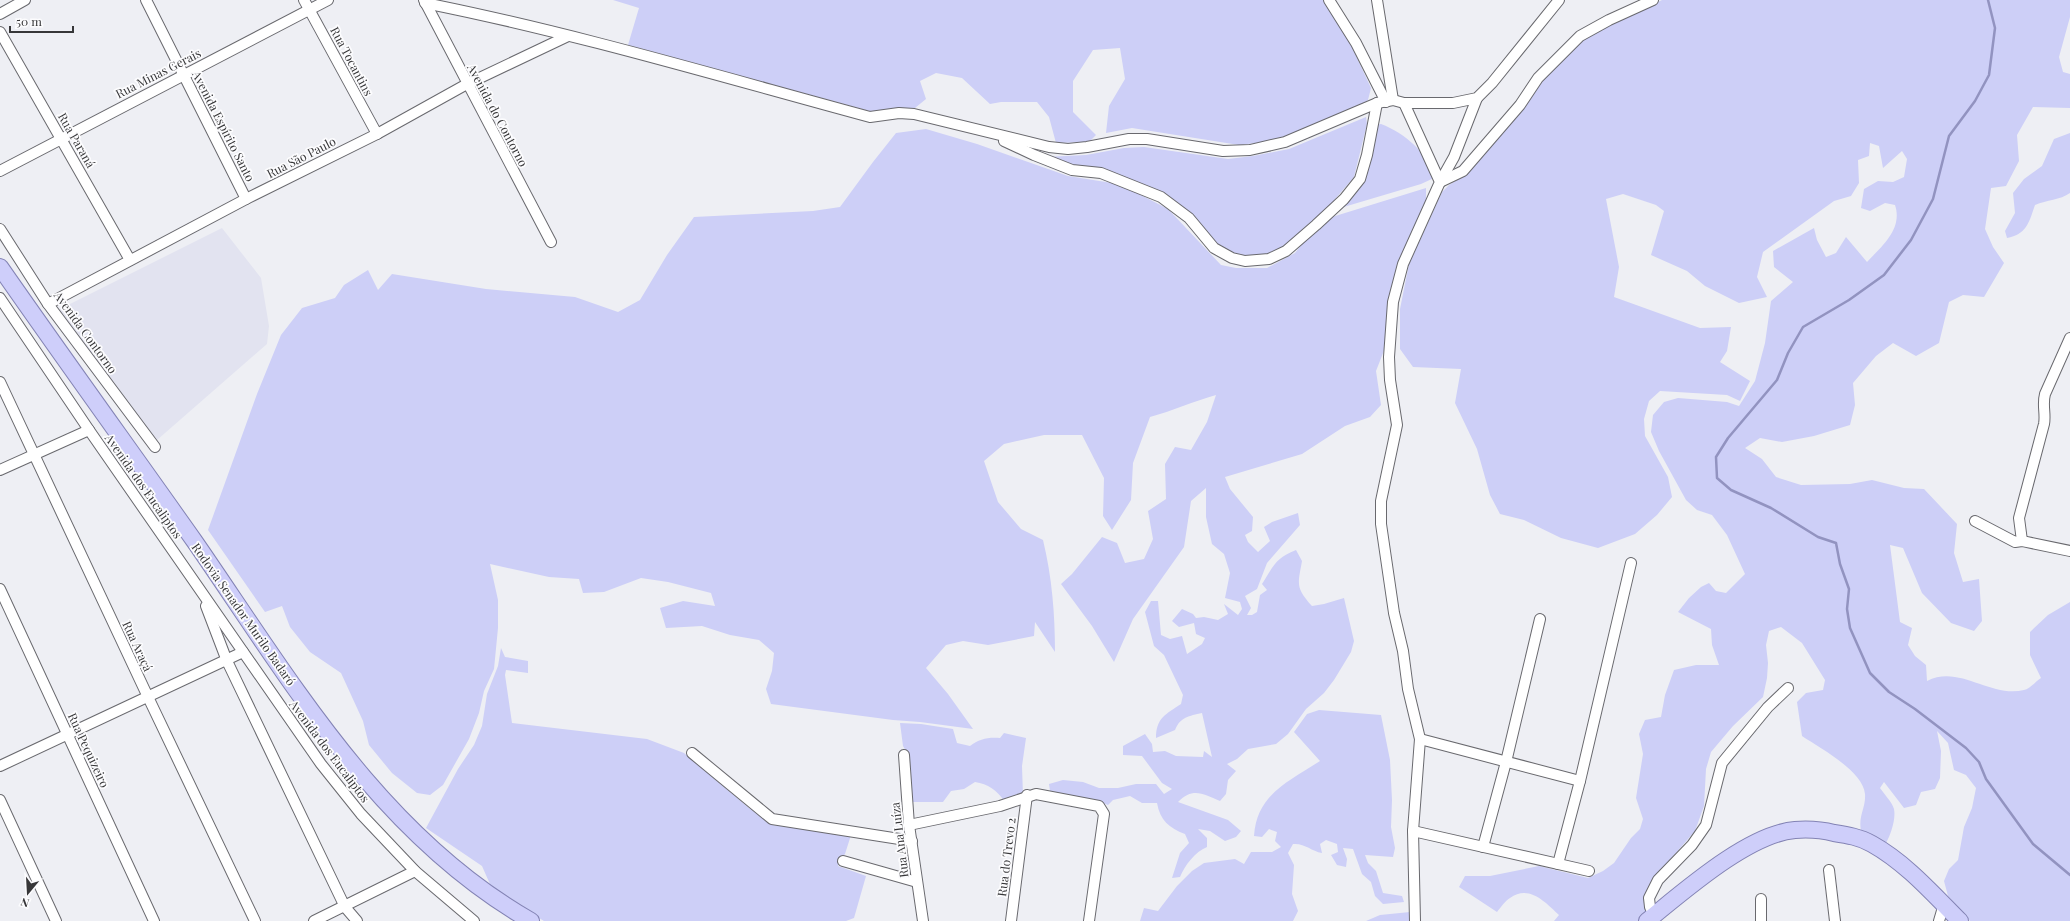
<svg xmlns="http://www.w3.org/2000/svg" width="2070" height="921" viewBox="0 0 2070 921" font-family="'Playfair Display',serif">
	<style>
		.built { fill: #e2e3f0 }
		.green { fill: #cdcff7 }
		.lines { fill: none; stroke-linecap: round; stroke-linejoin: round }
		.stream { stroke: #9293c0; stroke-width: 2.5 }
		.street-casing { stroke: #69696e; stroke-width: 12 }
		.primary-casing { stroke: #8383b4; stroke-width: 18 }
		.street { stroke: #fff; stroke-width: 10 }
		.primary { stroke: #cecefa; stroke-width: 16 }
		.labels { text-anchor: middle; dominant-baseline: central; stroke-width: 3.5; stroke-linejoin: round; paint-order: stroke }
		.street-label { font-size: 12px; fill: #363638; stroke: #fcfcfe }
	</style>
	<rect width="100%" height="100%" fill="#eeeff4"/>
	<path class="built" d="M 222,228 L 261,278 L 269,326 L 267,344 L 157,440 L 58,310 Z"/>
	<g class="green">
		<path d="M 613,0 L 1325,0 L 1350,43 L 1371,88 L 1368,100 L 1351,112 L 1272,141 L 1239,145 L 1132,128 L 1106,133 L 1109,106 L 1125,79 L 1120,48 L 1093,50 L 1073,81 L 1073,112 L 1096,135 L 1089,142 L 1056,143 L 1049,117 L 1037,102 L 1001,102 L 990,104 L 962,78 L 936,73 L 920,81 L 926,99 L 915,108 L 873,112 L 628,45 L 639,8 Z"/>
		<path d="M 1662,0 L 2070,0 L 2070,17 L 2059,57 L 2063,72 L 2070,74 L 2070,108 L 2033,107 L 2017,135 L 2019,161 L 2006,186 L 1991,188 L 1985,229 L 1993,247 L 2004,263 L 1984,297 L 1963,295 L 1949,302 L 1939,343 L 1916,356 L 1893,343 L 1876,356 L 1853,383 L 1855,405 L 1850,425 L 1814,436 L 1782,442 L 1760,438 L 1745,448 L 1762,459 L 1776,477 L 1801,485 L 1850,484 L 1872,480 L 1904,488 L 1924,489 L 1957,524 L 1954,553 L 1963,582 L 1979,579 L 1982,621 L 1974,631 L 1951,623 L 1922,593 L 1903,548 L 1890,545 L 1900,622 L 1912,628 L 1908,645 L 1915,656 L 1926,665 L 1927,681 C 1959,664 1990,698 2024,690 C 2030,689 2036,681 2041,678 L 2030,655 L 2030,632 L 2048,615 L 2070,602 L 2070,921 L 1970,921 L 1948,896 L 1944,881 L 1949,869 L 1958,860 L 1964,827 L 1972,808 L 1976,788 L 1966,775 L 1954,770 L 1948,743 L 1937,731 L 1941,751 L 1940,778 L 1935,789 L 1921,792 L 1916,805 L 1904,808 L 1884,782 L 1880,788 C 1884,794 1892,802 1894,809 C 1896,819 1891,834 1886,843 L 1861,831 C 1858,815 1866,808 1865,794 C 1863,771 1820,748 1802,736 L 1797,702 L 1806,693 L 1823,690 L 1825,680 L 1802,643 L 1781,627 L 1769,631 L 1766,645 L 1768,663 L 1767,678 L 1763,697 L 1733,726 L 1711,752 L 1706,769 L 1704,806 L 1695,831 L 1661,870 L 1645,896 L 1645,916 L 1638,921 L 1554,921 L 1559,915 C 1546,903 1529,884 1510,898 C 1505,901 1501,907 1497,912 L 1459,887 L 1465,876 L 1490,876 L 1539,866 L 1588,878 L 1603,871 L 1614,863 L 1631,838 L 1640,829 L 1643,819 L 1636,798 L 1643,754 L 1639,734 L 1645,720 L 1661,717 L 1665,695 L 1674,670 L 1696,665 L 1719,665 L 1712,645 L 1711,629 L 1678,612 L 1689,598 L 1701,587 L 1709,583 L 1716,591 L 1726,593 L 1745,574 L 1727,535 L 1712,515 L 1697,510 L 1686,500 L 1659,451 L 1651,432 L 1653,415 L 1664,402 L 1678,398 L 1727,402 L 1739,406 L 1755,381 L 1765,343 L 1771,301 L 1793,282 L 1774,267 L 1773,251 L 1814,228 L 1817,240 L 1826,257 L 1836,253 L 1846,237 L 1867,262 C 1882,246 1903,229 1895,205 L 1885,203 L 1870,211 L 1861,208 L 1864,189 L 1878,181 L 1893,182 L 1904,177 L 1907,159 L 1902,151 L 1883,168 L 1879,146 L 1870,143 L 1869,156 L 1858,160 L 1859,183 L 1851,196 L 1834,201 L 1763,252 L 1757,277 L 1767,297 L 1739,303 L 1705,286 L 1687,271 L 1651,255 L 1664,211 L 1656,205 L 1623,194 L 1606,199 L 1619,267 L 1614,297 L 1700,328 L 1731,327 L 1727,351 L 1720,362 L 1750,381 L 1740,401 L 1727,395 L 1660,391 L 1649,401 L 1644,419 L 1645,436 L 1668,477 L 1672,497 L 1657,515 L 1635,534 L 1598,548 L 1561,538 L 1524,520 L 1500,514 L 1490,495 L 1477,449 L 1455,403 L 1461,369 L 1413,367 L 1400,349 L 1400,309 L 1409,264 L 1442,192 L 1449,185 L 1467,174 L 1493,140 L 1522,108 L 1545,78 L 1583,39 Z"/>
		<path d="M 1366,117 L 1367,124 L 1354,177 L 1330,205 L 1282,248 L 1268,256 L 1245,259 L 1216,245 L 1161,193 L 1045,157 L 1086,155 L 1124,148 L 1144,147 L 1228,159 L 1253,156 L 1289,149 Z"/>
		<path d="M 1381,124 C 1405,133 1428,153 1434,178 L 1421,184 L 1337,209 L 1353,192 L 1374,125 Z"/>
		<path d="M 926,129 L 977,144 L 1068,176 L 1112,183 L 1137,193 L 1168,209 L 1221,265 L 1236,268 L 1267,268 L 1295,253 L 1309,235 L 1332,217 L 1426,188 L 1426,203 L 1401,257 L 1385,348 L 1376,371 L 1381,405 L 1370,417 L 1345,426 L 1302,454 L 1225,477 L 1230,489 L 1253,517 L 1252,531 L 1245,535 L 1248,542 L 1258,552 L 1270,541 L 1264,527 L 1272,522 L 1298,513 L 1300,525 L 1267,563 L 1257,589 L 1245,596 L 1251,608 L 1247,615 L 1252,615 L 1257,612 L 1260,595 L 1267,590 L 1262,584 C 1273,567 1275,558 1296,550 L 1302,561 C 1298,584 1295,587 1312,606 L 1324,604 L 1344,598 L 1354,641 L 1351,652 L 1334,680 L 1324,693 L 1306,709 L 1288,734 L 1276,744 L 1248,749 L 1237,759 L 1227,764 L 1236,771 L 1228,780 L 1226,794 L 1220,801 C 1203,794 1193,787 1178,802 L 1228,820 L 1241,831 L 1236,837 L 1225,841 L 1210,831 L 1198,829 L 1207,838 L 1207,847 C 1195,852 1185,865 1180,877 L 1172,878 L 1180,853 L 1189,843 L 1185,834 C 1169,828 1160,820 1157,803 L 1142,803 L 1130,796 L 1113,800 L 1108,805 L 1095,800 L 1050,791 L 1049,784 L 1063,780 L 1083,782 L 1099,788 L 1118,788 L 1136,784 L 1156,784 L 1164,794 L 1172,789 L 1162,783 L 1142,756 L 1123,755 L 1123,746 L 1145,734 L 1152,744 L 1153,752 L 1165,751 L 1176,756 L 1203,757 L 1204,751 L 1212,757 L 1202,713 C 1189,716 1180,717 1175,730 L 1156,738 C 1156,718 1166,714 1181,704 L 1183,695 L 1164,655 L 1154,646 L 1145,612 L 1151,601 L 1158,601 L 1161,635 L 1170,639 L 1182,636 L 1187,654 L 1202,644 L 1205,638 L 1196,634 L 1194,623 L 1179,627 L 1172,621 L 1182,609 L 1193,614 L 1196,618 L 1204,617 L 1218,620 L 1228,614 L 1224,604 L 1238,615 L 1242,609 L 1240,602 L 1225,598 L 1230,573 L 1224,554 L 1212,544 L 1206,517 L 1206,488 L 1191,501 L 1184,547 L 1133,619 L 1114,662 L 1092,626 L 1061,584 L 1072,574 L 1102,537 L 1117,543 L 1125,563 L 1144,559 L 1153,539 L 1148,511 L 1166,499 L 1165,464 L 1175,447 L 1191,450 L 1207,422 L 1216,395 C 1194,401 1172,411 1150,417 L 1133,463 L 1131,500 L 1112,530 L 1103,516 L 1104,478 L 1082,435 L 1044,435 L 1004,444 L 984,461 L 998,502 L 1021,529 L 1043,540 C 1052,577 1055,614 1055,652 L 1035,622 L 1034,636 L 988,645 L 963,641 L 946,645 L 926,668 L 948,694 L 973,729 L 920,722 L 893,720 L 771,704 L 766,689 L 772,671 L 774,653 L 759,640 L 730,635 L 702,626 L 666,628 L 660,608 L 683,601 L 715,606 L 711,593 L 668,582 L 641,578 L 604,592 L 583,593 L 579,579 L 549,577 L 490,564 L 498,600 L 498,628 L 494,669 L 484,691 L 479,713 L 469,739 L 443,785 L 430,795 L 417,793 L 392,773 L 369,745 L 363,721 L 341,673 L 310,652 L 290,627 L 282,606 L 265,612 L 208,530 L 257,394 L 281,335 L 302,308 L 335,298 L 344,285 L 368,270 L 378,290 L 392,274 L 486,289 L 575,297 L 618,312 L 640,300 L 667,255 L 694,217 L 813,211 L 840,207 L 873,162 L 896,133 Z"/>
		<path d="M 2070,133 L 2070,193 C 2060,200 2047,200 2035,205 C 2029,222 2027,234 2007,238 L 2005,231 L 2015,213 L 2013,193 L 2024,179 L 2042,166 L 2054,139 Z"/>
		<path d="M 501,648 L 505,657 L 528,661 L 528,673 L 506,670 L 505,675 L 512,723 L 647,739 L 684,753 L 749,808 L 773,825 L 851,835 L 845,854 L 839,861 L 838,866 L 866,876 L 854,918 L 846,921 L 544,921 L 493,891 L 482,866 L 426,828 L 458,769 L 474,745 L 482,726 L 487,694 L 498,666 Z"/>
		<path d="M 1319,710 L 1381,715 L 1390,760 L 1392,800 L 1391,827 L 1395,848 L 1393,857 L 1365,855 L 1368,863 L 1376,871 L 1383,893 L 1402,896 L 1404,902 L 1383,904 L 1375,896 L 1371,882 L 1362,874 L 1353,849 L 1343,848 L 1347,859 L 1346,867 L 1337,865 L 1331,855 L 1338,852 L 1337,844 L 1326,840 L 1320,844 L 1322,853 C 1311,851 1305,843 1293,844 L 1288,853 L 1294,865 L 1292,894 L 1298,911 L 1293,921 L 1140,921 L 1144,908 L 1158,911 L 1177,886 L 1192,871 L 1204,863 L 1235,859 L 1244,864 L 1251,852 L 1272,852 L 1281,847 L 1275,841 L 1277,832 L 1269,829 L 1262,837 L 1254,836 C 1257,794 1288,782 1320,761 L 1294,732 L 1307,714 Z"/>
		<path d="M 900,723 L 921,724 L 953,729 L 957,743 L 970,746 C 979,739 988,737 1000,738 L 1004,733 L 1026,738 L 1022,766 L 1023,796 L 1004,801 C 997,790 988,784 975,782 L 964,789 L 951,791 L 943,802 L 908,802 L 906,769 L 910,758 L 903,746 Z"/>
		<path d="M 1410,912 L 1409,921 L 1351,921 L 1366,921 L 1380,915 Z"/>
	</g>
	<g class="lines">
		<path class="stream" d="M 1988,0 L 1995,28 L 1989,75 L 1975,101 L 1949,136 L 1933,199 L 1911,240 L 1884,275 L 1849,300 L 1803,327 L 1788,353 L 1777,380 L 1728,438 L 1716,457 L 1717,478 L 1731,490 L 1771,508 L 1818,537 L 1836,543 L 1840,564 L 1849,589 L 1847,609 L 1850,628 L 1870,673 L 1889,692 L 1915,709 L 1966,748 L 1979,762 L 1986,779 L 2033,844 L 2070,875"/>
		<g class="street-casing">
			<g id="street">
				<path d="M 146,0 L 246,199"/>
				<path d="M 304,0 L 377,134"/>
				<path d="M 424,0 L 551,242"/>
				<path d="M 1329,0 L 1356,43 L 1386,102"/>
				<path d="M 1377,0 L 1393,100"/>
				<path d="M 425,3 C 575,33 722,77 870,117 L 899,113 L 914,114 L 1049,147 L 1068,149 L 1087,147 L 1129,139 L 1147,139 L 1223,151 L 1250,150 L 1285,142 L 1377,103 L 1393,100 L 1404,103 L 1453,103 L 1477,98 L 1492,83 L 1559,0"/>
				<path d="M 0,14 L 25,0"/>
				<path d="M 0,32 L 130,260"/>
				<path d="M 1404,103 L 1440,182 L 1403,264 L 1393,302 L 1389,357 L 1390,380 L 1397,425 L 1381,501 L 1381,524 L 1394,613 L 1403,651 L 1408,689 L 1420,739 L 1413,831 L 1415,921"/>
				<path d="M 1004,141 L 1034,155 L 1072,170 L 1101,173 L 1161,197 L 1189,218 L 1214,248 L 1232,258 L 1245,261 L 1269,259 L 1286,251 L 1316,225 L 1344,199 L 1360,179 L 1367,155 L 1377,103"/>
				<path d="M 0,171 L 328,0"/>
				<path d="M 1440,182 L 1463,171 L 1520,105 L 1538,78 L 1580,36 L 1609,20 L 1653,0"/>
				<path d="M 1440,182 L 1454,157 L 1477,98"/>
				<path d="M 0,229 L 48,304 L 155,447"/>
				<path d="M 0,298 L 89,430 L 321,764 L 361,814 L 415,871 L 474,921"/>
				<path d="M 48,304 L 246,199 L 377,134 L 467,84 L 568,36"/>
				<path d="M 0,382 L 148,697 L 255,921"/>
				<path d="M 0,470 L 89,430"/>
				<path d="M 1975,521 L 2015,542 L 2022,541 L 2070,551"/>
				<path d="M 2022,541 L 2019,518 L 2044,424 C 2046,414 2042,405 2045,394 L 2070,338"/>
				<path d="M 0,589 L 154,921"/>
				<path d="M 206,606 L 227,661 L 345,907 L 357,921"/>
				<path d="M 1420,739 L 1580,781"/>
				<path d="M 692,753 L 772,819 L 912,841"/>
				<path d="M 904,755 L 909,825 L 923,921"/>
				<path d="M 0,766 L 243,652"/>
				<path d="M 0,800 L 56,921"/>
				<path d="M 909,825 L 1000,806 L 1036,794 L 1099,806 L 1104,814 L 1089,921"/>
				<path d="M 1413,831 L 1589,871"/>
				<path d="M 1483,847 L 1506,762 L 1540,619"/>
				<path d="M 843,861 L 917,882"/>
				<path d="M 1558,864 L 1580,781 L 1631,563"/>
				<path d="M 1829,870 L 1835,921"/>
				<path d="M 1654,915 L 1650,907 L 1649,898 L 1658,880 L 1692,845 L 1706,825 L 1722,763 L 1768,707 L 1788,688"/>
				<path d="M 314,921 L 415,871"/>
				<path d="M 1011,921 L 1027,795"/>
				<path d="M 1761,921 L 1761,899"/>
				<path d="M 1939,921 L 1944,904"/>
			</g>
		</g>
		<g class="primary-casing">
			<g id="primary">
				<path d="M 0,267 C 64,359 130,450 195,542 C 291,681 380,835 531,921"/>
				<path d="M 1647,921 C 1683,892 1748,834 1795,830 C 1808,829 1822,830 1834,833 C 1847,835 1860,837 1872,844 C 1906,863 1933,894 1960,921"/>
			</g>
		</g>
		<use href="#street" class="street"/>
		<use href="#primary" class="primary"/>
	</g>
	<g class="labels">
		<g class="street-label">
			<text transform="translate(352 61) rotate(62)">Rua Tocantins</text>
			<text transform="translate(158 73) rotate(-27)">Rua Minas Gerais</text>
			<text transform="translate(498 115) rotate(62)">Avenida do Contorno</text>
			<text transform="translate(224 126) rotate(63)">Avenida Espírito Santo</text>
			<text transform="translate(77 140) rotate(60)">Rua Paraná</text>
			<text transform="translate(301 157) rotate(-27)">Rua São Paulo</text>
			<text transform="translate(86 332) rotate(54)">Avenida Contorno</text>
			<text transform="translate(144 486) rotate(55)">Avenida dos Eucaliptos</text>
			<text transform="translate(244 614) rotate(55)">Rodovia Senador Murilo Badaró</text>
			<text transform="translate(138 646) rotate(65)">Rua Araçá</text>
			<text transform="translate(89 750) rotate(65)">Rua Pequizeiro</text>
			<text transform="translate(330 751) rotate(53)">Avenida dos Eucaliptos</text>
			<text transform="translate(899 840) rotate(-97)">Rua Ana Luíza</text>
			<text transform="translate(1006 857) rotate(-83)">Rua do Trevo 2</text>
		</g>
	</g>
	<g transform="translate(28 893) rotate(198)" stroke="#fcfcfe" stroke-width="3" paint-order="stroke">
	<path d="M0-3L7 15L0 10L-7 15Z" fill="#363638"/>
	<text y="-6" font-size="11" font-weight="bold" text-anchor="middle" fill="#363638">N</text>
	</g>
	<path d="M10 26v6h63v-6" fill="none" stroke="#363638" stroke-width="2"/>
	<text x="16" y="26" font-size="12" fill="#363638" stroke="#fcfcfe" stroke-width="3" paint-order="stroke">50 m</text>
</svg>
